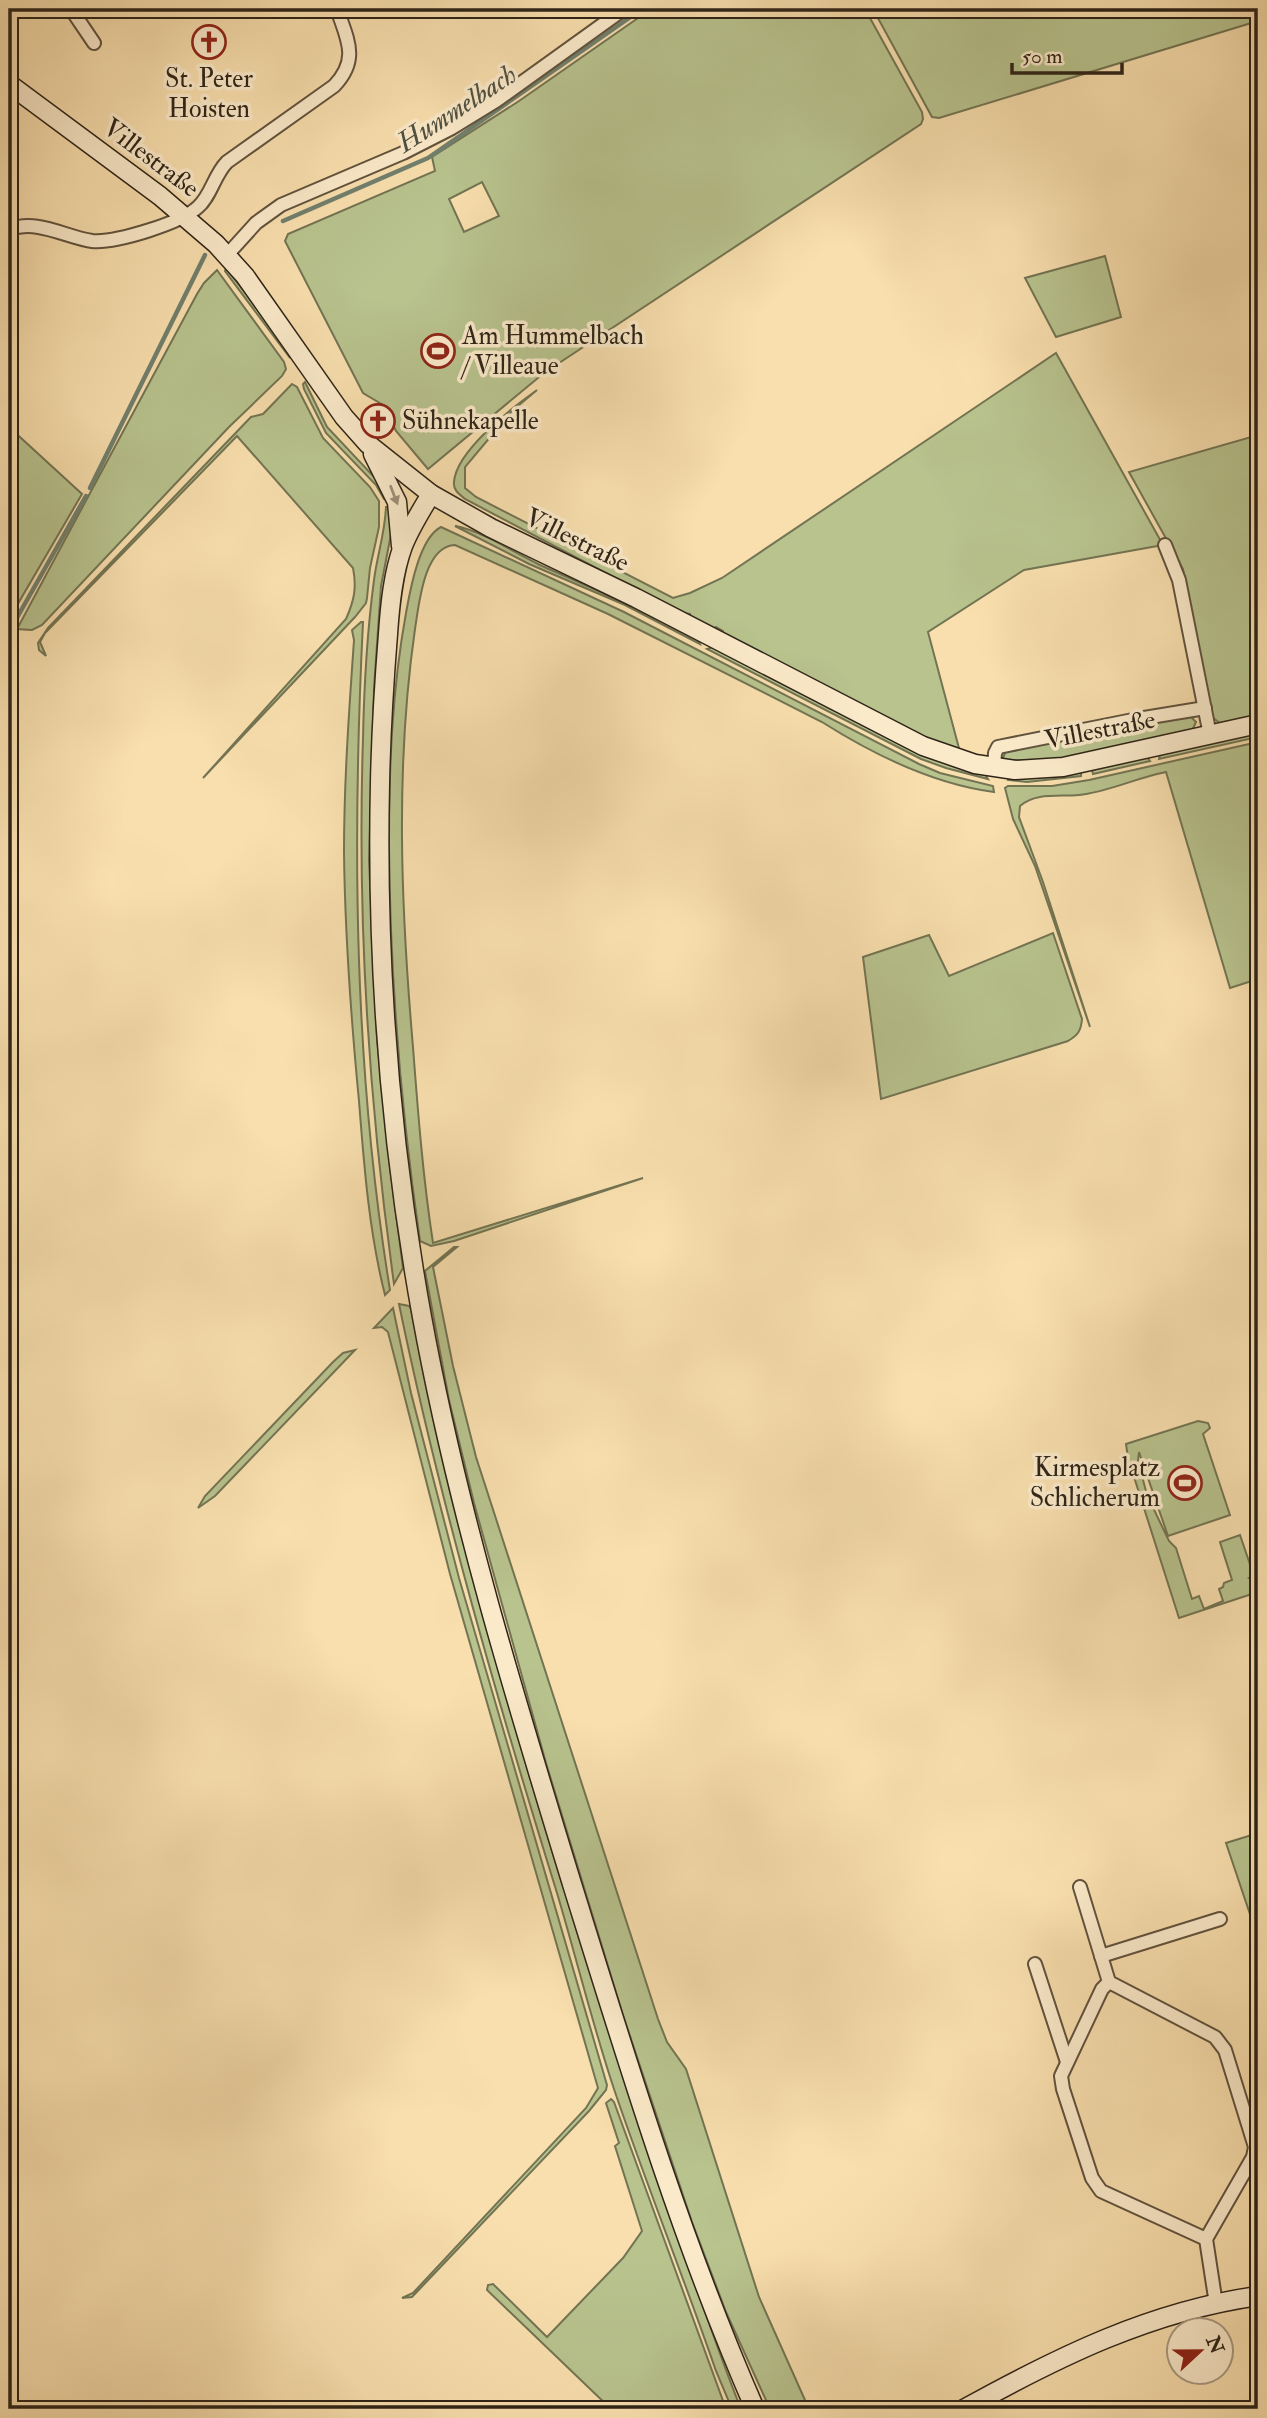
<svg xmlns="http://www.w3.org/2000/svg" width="1267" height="2418" viewBox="0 0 1267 2418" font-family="'IM FELL Double Pica',serif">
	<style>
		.green { fill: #b8c38e; stroke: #737453; stroke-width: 2; fill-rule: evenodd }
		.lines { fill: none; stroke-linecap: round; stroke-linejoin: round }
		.stream { stroke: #71806e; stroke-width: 4.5 }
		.street-casing { stroke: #61533e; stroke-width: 16 }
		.secondary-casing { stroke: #2e2418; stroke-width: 21 }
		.street { stroke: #fbeaca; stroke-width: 12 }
		.secondary { stroke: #fbeaca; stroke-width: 18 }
		.oneway { fill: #9f917a }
		.labels { text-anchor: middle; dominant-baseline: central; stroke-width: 7; stroke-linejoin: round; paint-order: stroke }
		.poi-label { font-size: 26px; fill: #2e2418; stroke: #fbeaca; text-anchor: start }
		.street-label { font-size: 26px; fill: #2e2418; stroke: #fbeaca }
		.water-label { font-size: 28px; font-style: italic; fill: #505243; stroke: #fbeaca }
	</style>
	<rect width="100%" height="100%" fill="#f9dfae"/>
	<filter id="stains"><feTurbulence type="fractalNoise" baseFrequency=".00286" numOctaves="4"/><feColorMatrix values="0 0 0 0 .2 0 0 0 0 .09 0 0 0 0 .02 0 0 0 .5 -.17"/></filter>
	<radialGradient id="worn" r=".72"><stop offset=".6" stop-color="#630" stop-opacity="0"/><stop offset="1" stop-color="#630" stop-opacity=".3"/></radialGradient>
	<g class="green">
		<path d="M 651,9 L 865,9 L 922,112 L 923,119 L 921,124 L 544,373 L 428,469 L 396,431 L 383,405 L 363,393 L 285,241 L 288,234 L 435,171 L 432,157 L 519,101 ZM 482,182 L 499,216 L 464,232 L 449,199 Z"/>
		<path d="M 873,9 L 1258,9 L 1258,21 L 939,118 L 932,117 Z"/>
		<path d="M 1105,256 L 1121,317 L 1056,337 L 1025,278 Z"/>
		<path d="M 226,268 L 285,345 L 290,358 L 225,271 Z"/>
		<path d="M 217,270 L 284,362 L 286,369 L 282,376 L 229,427 L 42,625 L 32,630 L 17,629 L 197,294 L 204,283 Z"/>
		<path d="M 1056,353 L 1163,545 L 1024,570 L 928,632 L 960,752 L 930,741 L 723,635 L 723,631 L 716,627 L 713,629 L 690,617 L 690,614 L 682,613 L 465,499 C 459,494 453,490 454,482 C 456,451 513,407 537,390 L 512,411 L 465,467 L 465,488 L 476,497 L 673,598 L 690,593 L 722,578 Z"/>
		<path d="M 305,382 L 327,427 L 377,480 L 389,501 L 384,499 L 376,485 L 326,433 L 304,389 L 303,384 Z"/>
		<path d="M 292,384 L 297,387 L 323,438 L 370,487 L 379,501 L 379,527 L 370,568 L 367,598 L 366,603 L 355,617 L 203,778 L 346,619 C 354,601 357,588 353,568 L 237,436 L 45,633 L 40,642 L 46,656 L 39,650 L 38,643 L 48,628 L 251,417 L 263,414 Z"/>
		<path d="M 9,427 L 82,494 L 9,619 Z"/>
		<path d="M 1258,435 L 1258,716 L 1221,724 L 1212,717 L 1183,569 L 1129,472 Z"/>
		<path d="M 386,507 L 390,507 L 393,524 L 381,586 L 374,688 L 369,861 L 377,1039 L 390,1167 L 403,1268 L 394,1284 C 369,1104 357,921 363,739 C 364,687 367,633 374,580 C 377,556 385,533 386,507 Z"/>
		<path d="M 455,526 C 480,530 517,554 542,566 C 595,589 646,612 698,639 L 700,644 L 625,605 L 529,564 Z"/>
		<path d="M 441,527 L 624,612 L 919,764 L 940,773 L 993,786 L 994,792 C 933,784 874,755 822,722 L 608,614 L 455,545 C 424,546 419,604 415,629 C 395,767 401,909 413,1047 C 418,1113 423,1178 433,1243 L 643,1178 L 454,1241 L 431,1246 L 420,1241 C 401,1110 390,978 389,845 C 389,767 392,690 406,613 C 410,591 419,538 441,527 Z"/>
		<path d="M 361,622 L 363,622 C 352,845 354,1070 390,1290 L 385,1295 C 369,1232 364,1165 359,1101 C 351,1018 345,935 344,852 C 344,782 349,711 354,640 L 352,630 Z"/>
		<path d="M 713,647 L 929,757 L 984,773 L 988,779 L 946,768 L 921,759 L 707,649 Z"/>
		<path d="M 1190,716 L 1196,722 L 1192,731 L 1050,761 L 1002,760 L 1006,751 L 1139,724 Z"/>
		<path d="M 1258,732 L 1258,737 L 1159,759 L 1160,755 Z"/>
		<path d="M 1258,742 L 1258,979 L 1230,988 L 1166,772 C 1139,777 1105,793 1079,795 C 1059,797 1036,792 1020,806 L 1019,817 L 1043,882 L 1090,1027 L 1035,866 L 1013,819 L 1005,788 L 1008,786 L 1052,786 L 1089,780 Z"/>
		<path d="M 1147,757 L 1150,761 L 1093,774 L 1092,770 Z"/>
		<path d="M 1081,772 L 1081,776 L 1027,782 L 1008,780 L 1009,777 Z"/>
		<path d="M 1053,933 L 1082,1019 C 1081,1031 1078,1035 1068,1041 L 881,1099 L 863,957 L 929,935 L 949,976 Z"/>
		<path d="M 454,1247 L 457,1247 L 433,1267 L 453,1366 L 476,1457 L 658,2019 L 667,2042 L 686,2069 L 759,2297 L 809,2409 L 770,2409 L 726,2312 L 692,2222 L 623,2015 L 546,1763 L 474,1503 L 449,1400 L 425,1271 Z"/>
		<path d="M 399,1304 L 409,1306 L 411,1309 C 458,1543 526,1773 599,2000 C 631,2099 664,2198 699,2295 C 713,2334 726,2372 741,2409 L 732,2409 L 716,2371 C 684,2278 647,2186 615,2092 C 593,2027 577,1960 557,1893 C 497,1699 440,1503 399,1304 Z"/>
		<path d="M 393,1308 L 411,1393 L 459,1578 L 607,2085 L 606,2090 L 589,2111 L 412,2297 L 402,2298 L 413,2293 L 586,2108 L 598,2088 L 450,1574 L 388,1332 L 382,1327 L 374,1328 Z"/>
		<path d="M 355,1350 L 215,1496 L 198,1508 L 205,1496 L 333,1362 L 343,1353 Z"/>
		<path d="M 1198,1421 L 1208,1423 L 1210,1428 L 1203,1434 L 1230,1515 L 1168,1536 L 1139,1452 L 1138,1461 L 1147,1495 L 1169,1541 L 1176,1548 L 1192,1599 L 1199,1596 L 1204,1609 L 1223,1601 L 1219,1589 L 1223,1587 L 1224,1583 L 1232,1580 L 1220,1542 L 1240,1535 L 1254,1576 L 1249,1578 L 1258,1585 L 1258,1592 L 1179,1618 L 1128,1458 L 1126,1444 Z"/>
		<path d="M 1258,1833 L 1258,1938 L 1226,1843 Z"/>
		<path d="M 611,2099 L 614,2102 L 726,2409 L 611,2409 L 487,2290 L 488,2285 L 493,2284 L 547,2337 L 623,2258 L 642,2231 L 615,2146 L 619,2143 L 606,2103 Z"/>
	</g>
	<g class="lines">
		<g class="stream">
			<path d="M 283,221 L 428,158 L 642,9"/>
			<path d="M 90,488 L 205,255"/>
			<path d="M 14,623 L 86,496"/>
		</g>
		<g class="street-casing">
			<g id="street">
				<path d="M 71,9 L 94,43"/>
				<path d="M 9,230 C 36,218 65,237 92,241 C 116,243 181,223 198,207 C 211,196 214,175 227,162 L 334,86 C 360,59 347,39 337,9"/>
				<path d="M 227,255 L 256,223 L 281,205 L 403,153 L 452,128 L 496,101 L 624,9"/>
				<path d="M 1165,545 L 1179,580 L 1210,735"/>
				<path d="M 994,767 L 995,753 L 998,747 L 1138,719 L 1205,708"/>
				<path d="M 1080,1887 L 1109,1982 L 1215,2037 L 1225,2050 L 1255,2147 L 1253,2157 L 1206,2239 L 1216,2304"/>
				<path d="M 1101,1956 L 1220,1919"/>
				<path d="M 1035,1964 L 1067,2062"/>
				<path d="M 1109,1982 L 1102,1989 L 1061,2076 L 1063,2089 L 1092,2178 L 1101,2191 L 1206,2239"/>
			</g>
		</g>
		<g class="secondary-casing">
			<g id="secondary">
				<path d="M 9,84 L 160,196 L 216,244 L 245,276 L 344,417 L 368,444 L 431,494 L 491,528 L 636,598 L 923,746 L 975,764 L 1015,770 L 1063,767 L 1258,724"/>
				<path d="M 373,454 L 397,502 L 401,546"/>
				<path d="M 431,494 C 421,511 410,528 403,546 C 393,573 390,605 388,634 C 384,684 381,733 380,783 C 376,962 390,1141 422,1317 C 457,1509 515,1698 572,1884 C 627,2061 681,2240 755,2409"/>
				<path d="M 964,2409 C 1058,2357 1151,2311 1258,2296"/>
			</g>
		</g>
		<use href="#street" class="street"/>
		<use href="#secondary" class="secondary"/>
	</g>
	<defs><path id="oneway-solid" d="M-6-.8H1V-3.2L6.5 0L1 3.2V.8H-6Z" transform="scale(1.75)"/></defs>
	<use class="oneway" href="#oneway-solid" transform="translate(394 495) rotate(69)"/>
	<defs>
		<g id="church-ring" transform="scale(1.75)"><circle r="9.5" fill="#fbeaca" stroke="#8f2418" stroke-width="1.5"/><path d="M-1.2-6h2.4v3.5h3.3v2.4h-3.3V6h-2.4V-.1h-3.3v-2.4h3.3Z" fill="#8f2418"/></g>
		<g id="stadium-ring" transform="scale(1.75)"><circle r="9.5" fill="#fbeaca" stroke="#8f2418" stroke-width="1.5"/><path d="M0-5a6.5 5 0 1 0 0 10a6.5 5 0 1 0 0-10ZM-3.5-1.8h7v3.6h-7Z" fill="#8f2418"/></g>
	</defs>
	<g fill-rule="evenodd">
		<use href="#church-ring" x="209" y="42"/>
		<use href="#stadium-ring" x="438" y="351"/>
		<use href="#church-ring" x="378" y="421"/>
		<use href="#stadium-ring" x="1185" y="1483"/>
	</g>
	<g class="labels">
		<g class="poi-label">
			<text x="209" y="79" text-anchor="middle">St. Peter<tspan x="209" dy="30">Hoisten</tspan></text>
			<text x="462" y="336">Am Hummelbach<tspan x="462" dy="30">/ Villeaue</tspan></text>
			<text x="402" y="421">Sühnekapelle</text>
			<text x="1160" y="1468" text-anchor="end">Kirmesplatz<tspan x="1160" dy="30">Schlicherum</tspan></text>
		</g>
		<g class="street-label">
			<text transform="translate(151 158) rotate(37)">Villestraße</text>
			<text transform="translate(577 540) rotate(26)">Villestraße</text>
			<text transform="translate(1100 730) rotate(-11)">Villestraße</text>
		</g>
		<g class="water-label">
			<text transform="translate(457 109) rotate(-33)">Hummelbach</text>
		</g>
	</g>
	<rect width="1267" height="2418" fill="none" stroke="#f9dfae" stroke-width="35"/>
	<rect x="10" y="10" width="1246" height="2397" fill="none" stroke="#2e2418" stroke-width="3.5"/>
	<rect x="18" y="18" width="1232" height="2383" fill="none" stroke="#2e2418" stroke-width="2"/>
	<g transform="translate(1200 2351) rotate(68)"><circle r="33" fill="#fbeaca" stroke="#a99b83" stroke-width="2"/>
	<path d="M0-5L12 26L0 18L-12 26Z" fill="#8f2418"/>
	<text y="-10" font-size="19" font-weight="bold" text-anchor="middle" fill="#2e2418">N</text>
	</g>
	<path d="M1012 63v10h110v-10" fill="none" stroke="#2e2418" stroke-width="3.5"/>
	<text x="1022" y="63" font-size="21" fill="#2e2418" stroke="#fbeaca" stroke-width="5" paint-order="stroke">50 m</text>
	<rect width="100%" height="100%" filter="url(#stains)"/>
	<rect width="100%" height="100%" fill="url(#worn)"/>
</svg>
